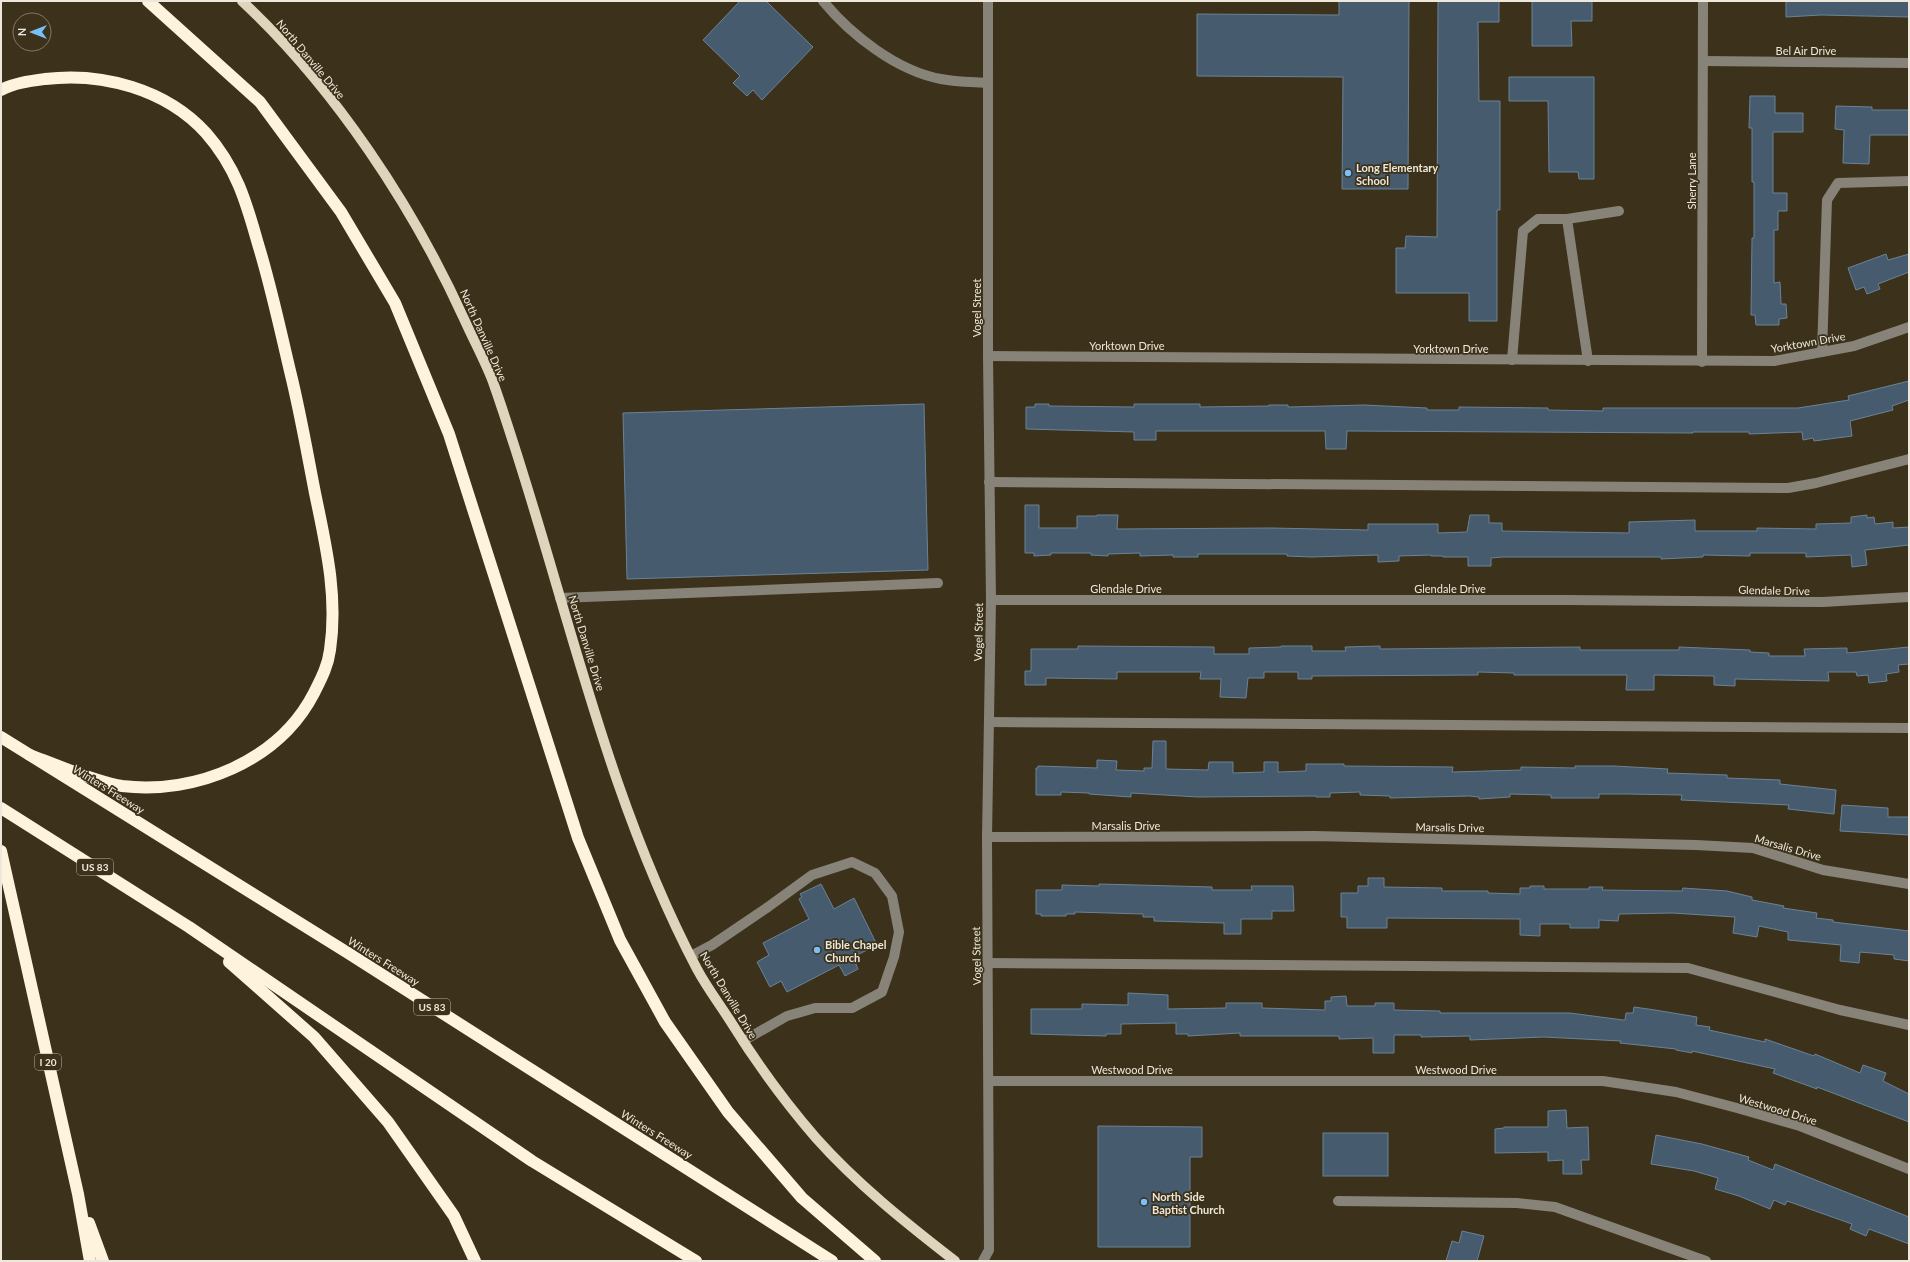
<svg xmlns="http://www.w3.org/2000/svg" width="1910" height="1262" viewBox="0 0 1910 1262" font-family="Lato,sans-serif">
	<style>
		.building { fill: #465c6e; stroke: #6b8296 }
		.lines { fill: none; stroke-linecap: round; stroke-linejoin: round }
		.minor { stroke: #888378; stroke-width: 10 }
		.major { stroke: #dfd4bc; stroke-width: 10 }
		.highway { stroke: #fef4dd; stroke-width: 12 }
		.poi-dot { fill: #79bff8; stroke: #3c311a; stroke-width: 1.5 }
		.labels { text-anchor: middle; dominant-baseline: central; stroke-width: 3.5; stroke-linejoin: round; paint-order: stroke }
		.shield { fill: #3c311a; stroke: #b9b1a0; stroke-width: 1 }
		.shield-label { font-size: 10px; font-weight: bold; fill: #eee8da }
		.street-label { font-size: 11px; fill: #eee8da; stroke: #3c311a }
		.poi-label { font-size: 11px; font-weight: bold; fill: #eee8da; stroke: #3c311a; text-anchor: start }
	</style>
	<rect width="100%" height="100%" fill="#3c311a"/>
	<g class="building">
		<path d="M 740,1 L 766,1 L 813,47 L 762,100 L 753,90 L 747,96 L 733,83 L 740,76 L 703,40 Z"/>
		<path d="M 1339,1 L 1409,1 L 1408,189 L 1342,189 L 1343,77 L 1197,76 L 1197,14 L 1339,15 Z"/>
		<path d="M 1438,1 L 1499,1 L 1499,22 L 1478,22 L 1479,101 L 1500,101 L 1500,210 L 1497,210 L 1497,321 L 1469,321 L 1469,293 L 1396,293 L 1396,248 L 1405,248 L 1406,236 L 1437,237 Z"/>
		<path d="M 1532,1 L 1592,1 L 1592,21 L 1571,21 L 1572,46 L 1532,46 Z"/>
		<path d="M 1786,1 L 1909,1 L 1909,17 L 1821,15 L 1786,17 Z"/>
		<path d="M 1509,77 L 1594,77 L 1594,179 L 1579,179 L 1578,172 L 1549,172 L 1548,101 L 1509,101 Z"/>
		<path d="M 1750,96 L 1775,96 L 1775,113 L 1803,113 L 1803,132 L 1773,132 L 1773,193 L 1787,193 L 1787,211 L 1778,211 L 1778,230 L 1774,230 L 1774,283 L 1780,282 L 1781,304 L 1786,304 L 1787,318 L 1779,319 L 1779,325 L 1756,325 L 1755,315 L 1751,315 L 1752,238 L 1754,238 L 1754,182 L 1752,182 L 1752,128 L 1749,128 Z"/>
		<path d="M 1836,106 L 1872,107 L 1872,110 L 1909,110 L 1909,135 L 1870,135 L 1869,164 L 1843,163 L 1844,130 L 1835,129 Z"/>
		<path d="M 1886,254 L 1888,260 L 1909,254 L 1909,272 L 1878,284 L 1880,289 L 1867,294 L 1864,287 L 1856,290 L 1848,268 Z"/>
		<path d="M 1909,381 L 1909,400 L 1892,406 L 1893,410 L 1850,421 L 1852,436 L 1814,441 L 1813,438 L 1803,440 L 1802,432 L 1749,434 L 1749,432 L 1693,432 L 1693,433 L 1347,431 L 1346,449 L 1326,449 L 1325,431 L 1156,431 L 1156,440 L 1134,440 L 1134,432 L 1026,429 L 1026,407 L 1035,407 L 1035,404 L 1049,404 L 1049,406 L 1134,407 L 1134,404 L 1200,404 L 1200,407 L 1269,406 L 1269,405 L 1288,405 L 1288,407 L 1364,405 L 1427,408 L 1427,410 L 1459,410 L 1459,407 L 1548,408 L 1548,410 L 1603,411 L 1603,408 L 1798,408 L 1849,400 L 1848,396 Z"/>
		<path d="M 924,404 L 928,570 L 627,579 L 623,413 Z"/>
		<path d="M 1025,505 L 1039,505 L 1039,528 L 1077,528 L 1077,516 L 1097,516 L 1097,515 L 1118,515 L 1117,529 L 1271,528 L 1368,530 L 1368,524 L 1438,524 L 1438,533 L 1467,532 L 1470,515 L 1489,515 L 1489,523 L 1502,523 L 1502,531 L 1629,533 L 1629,522 L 1695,520 L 1695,531 L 1757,531 L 1757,528 L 1816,529 L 1816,524 L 1851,523 L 1851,517 L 1867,515 L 1867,518 L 1874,517 L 1875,524 L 1893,522 L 1893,528 L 1909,527 L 1909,545 L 1865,550 L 1867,565 L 1852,567 L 1851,555 L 1806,557 L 1806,553 L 1750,553 L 1750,556 L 1703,555 L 1703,557 L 1661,559 L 1661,557 L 1503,557 L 1491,558 L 1491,566 L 1468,566 L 1468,557 L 1443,557 L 1443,556 L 1431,556 L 1431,555 L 1399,556 L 1399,561 L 1378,562 L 1378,555 L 1312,557 L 1287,556 L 1287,554 L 1198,554 L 1198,557 L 1173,557 L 1173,555 L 1140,556 L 1140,553 L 1108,554 L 1108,556 L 1091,555 L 1091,553 L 1051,553 L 1051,555 L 1034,556 L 1034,553 L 1025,553 Z"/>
		<path d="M 1078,646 L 1214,647 L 1214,654 L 1249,654 L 1249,648 L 1281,647 L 1281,646 L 1312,646 L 1312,651 L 1346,651 L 1345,647 L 1380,646 L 1380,649 L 1580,647 L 1580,650 L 1679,650 L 1679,647 L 1750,650 L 1750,652 L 1769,653 L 1769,656 L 1805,656 L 1804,649 L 1847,648 L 1847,653 L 1909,647 L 1909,664 L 1898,665 L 1899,672 L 1886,674 L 1887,681 L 1869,683 L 1868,675 L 1857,676 L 1856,672 L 1828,672 L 1829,681 L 1735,679 L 1735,686 L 1714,685 L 1714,676 L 1654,675 L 1654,690 L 1626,690 L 1627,675 L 1514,675 L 1514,673 L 1478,672 L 1478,675 L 1312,676 L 1312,679 L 1298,679 L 1298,672 L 1264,672 L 1264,678 L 1248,678 L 1246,698 L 1220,697 L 1221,679 L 1200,679 L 1201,672 L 1117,672 L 1117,679 L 1046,678 L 1046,685 L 1025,685 L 1025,671 L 1031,671 L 1031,649 L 1078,649 Z"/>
		<path d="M 1153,741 L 1166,741 L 1166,769 L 1208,770 L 1209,762 L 1233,762 L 1233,773 L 1264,772 L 1264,762 L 1278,762 L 1278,772 L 1306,771 L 1306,764 L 1344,764 L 1344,766 L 1453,767 L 1452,772 L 1521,770 L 1521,767 L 1575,768 L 1575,766 L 1614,766 L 1668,769 L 1667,773 L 1727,775 L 1727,778 L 1780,780 L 1780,784 L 1836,790 L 1834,814 L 1788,809 L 1789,805 L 1681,800 L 1682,795 L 1628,794 L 1599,794 L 1599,798 L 1551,798 L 1551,795 L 1510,794 L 1510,797 L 1479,799 L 1479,797 L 1469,796 L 1390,798 L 1390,796 L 1360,795 L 1360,792 L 1330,793 L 1330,797 L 1316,797 L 1316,796 L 1198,797 L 1131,793 L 1131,797 L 1089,794 L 1089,793 L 1061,792 L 1061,795 L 1036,795 L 1036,768 L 1038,768 L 1038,766 L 1097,768 L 1097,760 L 1117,761 L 1116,770 L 1144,771 L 1144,768 L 1152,768 Z"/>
		<path d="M 1842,805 L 1888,808 L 1888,817 L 1909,817 L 1909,835 L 1840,831 Z"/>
		<path d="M 1368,878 L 1384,878 L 1384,887 L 1442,888 L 1442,891 L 1488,891 L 1488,893 L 1520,894 L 1520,888 L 1530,888 L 1530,886 L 1544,886 L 1544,889 L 1589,889 L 1589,887 L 1603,887 L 1602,890 L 1682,891 L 1683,888 L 1727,891 L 1752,897 L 1752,900 L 1784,906 L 1783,908 L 1817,913 L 1816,918 L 1833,920 L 1833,922 L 1909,931 L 1909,961 L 1894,959 L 1894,955 L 1860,952 L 1859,963 L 1840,961 L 1841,945 L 1788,940 L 1788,932 L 1759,926 L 1757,937 L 1733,933 L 1735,917 L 1672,913 L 1619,914 L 1618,921 L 1599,920 L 1599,928 L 1570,928 L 1570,924 L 1540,924 L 1540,936 L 1520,935 L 1520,919 L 1387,918 L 1387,928 L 1347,928 L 1347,917 L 1341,917 L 1341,893 L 1358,893 L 1358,886 L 1368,886 Z"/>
		<path d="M 821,884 L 834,909 L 854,898 L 877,945 L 853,957 L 858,969 L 845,976 L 839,965 L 787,992 L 781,981 L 770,987 L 757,962 L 769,955 L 763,943 L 809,919 L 799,899 L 802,897 L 800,894 Z"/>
		<path d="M 1099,884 L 1212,887 L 1212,890 L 1252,890 L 1251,886 L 1293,886 L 1294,911 L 1272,911 L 1272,919 L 1241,919 L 1241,934 L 1224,934 L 1224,923 L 1154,921 L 1154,917 L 1143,917 L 1143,914 L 1075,912 L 1075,914 L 1066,914 L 1066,916 L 1041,916 L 1041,914 L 1036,914 L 1036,890 L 1062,890 L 1062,885 L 1099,886 Z"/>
		<path d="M 1128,993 L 1168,995 L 1168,1009 L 1226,1008 L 1226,1003 L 1262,1003 L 1262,1008 L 1325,1010 L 1325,1001 L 1331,1001 L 1331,997 L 1346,996 L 1347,1006 L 1375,1006 L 1375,1003 L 1394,1003 L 1394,1010 L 1440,1011 L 1440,1013 L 1570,1013 L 1623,1020 L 1625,1020 L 1626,1013 L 1633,1013 L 1634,1007 L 1655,1010 L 1697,1017 L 1696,1025 L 1710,1027 L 1709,1030 L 1765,1042 L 1765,1039 L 1814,1056 L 1815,1054 L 1860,1073 L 1863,1065 L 1886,1073 L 1883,1081 L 1909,1094 L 1909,1122 L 1817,1087 L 1817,1089 L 1773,1073 L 1775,1069 L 1692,1051 L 1692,1053 L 1676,1050 L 1676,1049 L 1620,1043 L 1621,1041 L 1544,1037 L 1470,1040 L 1470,1036 L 1421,1037 L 1421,1035 L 1394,1035 L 1394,1053 L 1373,1053 L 1373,1038 L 1339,1039 L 1339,1036 L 1240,1036 L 1240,1033 L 1188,1036 L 1188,1034 L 1176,1034 L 1176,1023 L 1121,1024 L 1121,1034 L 1106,1034 L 1106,1036 L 1031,1034 L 1031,1009 L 1082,1009 L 1082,1004 L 1128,1005 Z"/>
		<path d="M 1566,1110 L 1567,1128 L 1588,1127 L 1589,1160 L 1581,1160 L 1582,1174 L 1563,1174 L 1563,1160 L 1548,1161 L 1548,1152 L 1495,1153 L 1495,1129 L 1504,1128 L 1504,1127 L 1548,1127 L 1548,1111 Z"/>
		<path d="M 1098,1126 L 1202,1127 L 1202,1157 L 1190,1157 L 1190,1247 L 1098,1247 Z"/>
		<rect x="1323" y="1133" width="65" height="43"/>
		<path d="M 1656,1135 L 1702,1144 L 1749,1157 L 1748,1160 L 1773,1170 L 1775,1164 L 1909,1217 L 1909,1244 L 1869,1229 L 1866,1236 L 1850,1229 L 1852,1224 L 1787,1201 L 1785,1205 L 1774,1200 L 1770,1209 L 1739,1196 L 1715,1189 L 1718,1178 L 1694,1171 L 1651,1164 Z"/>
		<path d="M 1462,1231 L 1484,1236 L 1477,1261 L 1446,1261 L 1452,1241 L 1459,1243 Z"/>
	</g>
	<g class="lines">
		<g class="minor">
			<path d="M 823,1 C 851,35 897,71 941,79 C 956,82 972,82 987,83"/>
			<path d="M 1703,61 L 1909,63"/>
			<path d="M 1567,219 L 1619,211"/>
			<path d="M 1822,352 L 1827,200 L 1838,183 L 1909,181"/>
			<path d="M 988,356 L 1774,361 L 1854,346 L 1909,327"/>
			<path d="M 1512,360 L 1523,231 L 1538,219 L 1567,219 L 1588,361"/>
			<path d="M 1702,362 L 1703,1"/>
			<path d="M 989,482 L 1788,488 L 1816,483 L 1909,459"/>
			<path d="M 560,598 L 938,583"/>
			<path d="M 991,600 L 1566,600 L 1823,602 L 1909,597"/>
			<path d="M 989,722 L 1909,728"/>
			<path d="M 987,837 L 1314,836 L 1696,845 L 1753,848 L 1823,870 L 1909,884"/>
			<path d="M 691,956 L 712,945 L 768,907 L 812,875 L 852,862 L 875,873 L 892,896 L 899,932 L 894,957 L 882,992 L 852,1008 L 815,1008 L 787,1016 L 743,1041"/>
			<path d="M 988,963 L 1688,968 L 1840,1010 L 1909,1025"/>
			<path d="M 989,1081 L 1603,1081 L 1676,1092 L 1737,1108 L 1800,1126 L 1909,1169"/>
			<path d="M 1338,1201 L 1517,1203 L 1555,1207 L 1706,1261"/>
			<path d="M 983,1261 L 989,1250 L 987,837 L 991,600 L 988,356 L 988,1"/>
		</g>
		<path class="major" d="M 242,1 C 334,87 413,206 465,321 C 474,341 485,361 493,382 C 562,577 600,785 697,969 C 706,986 718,1002 729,1019 C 755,1061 784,1101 816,1138 C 857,1184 906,1223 955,1261"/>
		<g class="highway">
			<path d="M 148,1 L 260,102 L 341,212 L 395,303 L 449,434 L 578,838 L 620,940 L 665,1022 L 728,1112 L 802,1198 L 875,1261"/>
			<path d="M 1,90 C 14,83 30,81 45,79 C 102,72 166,89 206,133 C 236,167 246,201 258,244 C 271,286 280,329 290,371 C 300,411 307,452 315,493 C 326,546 338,596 330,650 C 328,666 321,679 314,693 C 279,761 196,795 122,786 C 96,782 56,765 30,755"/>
			<path d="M 1,737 L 348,953 L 832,1261"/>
			<path d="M 1,808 L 189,927 L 532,1161 L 696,1261"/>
			<path d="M 1,851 L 78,1194 L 90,1261"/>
			<path d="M 229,962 L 314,1037 L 388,1122 L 454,1216 L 475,1261"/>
			<path d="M 89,1223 L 103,1261"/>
		</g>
	</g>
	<g class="poi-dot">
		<circle cx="1348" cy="173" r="4"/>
		<circle cx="817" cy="950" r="4"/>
		<circle cx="1144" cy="1202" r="4"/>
	</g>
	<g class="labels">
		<g class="shield">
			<rect x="77" y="859" width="36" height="16" rx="3"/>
			<rect x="414" y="999" width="36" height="16" rx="3"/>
			<rect x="35" y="1054" width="26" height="16" rx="3"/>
		</g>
		<g class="shield-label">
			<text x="95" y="867">US 83</text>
			<text x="432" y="1007">US 83</text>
			<text x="48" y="1062">I 20</text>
		</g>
		<g class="street-label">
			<text x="1806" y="50">Bel Air Drive</text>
			<text transform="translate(311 59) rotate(50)">North Danville Drive</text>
			<text transform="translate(1691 181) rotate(-90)">Sherry Lane</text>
			<text transform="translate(976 308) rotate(-90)">Vogel Street</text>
			<text transform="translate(484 335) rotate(66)">North Danville Drive</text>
			<text transform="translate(1808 342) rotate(-10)">Yorktown Drive</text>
			<text x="1127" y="345">Yorktown Drive</text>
			<text x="1451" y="348">Yorktown Drive</text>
			<text x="1126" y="588">Glendale Drive</text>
			<text x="1450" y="588">Glendale Drive</text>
			<text transform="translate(1774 590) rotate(1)">Glendale Drive</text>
			<text transform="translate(978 632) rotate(-89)">Vogel Street</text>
			<text transform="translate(587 643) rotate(73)">North Danville Drive</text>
			<text transform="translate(109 789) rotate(32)">Winters Freeway</text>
			<text x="1126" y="825">Marsalis Drive</text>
			<text transform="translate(1450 827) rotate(1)">Marsalis Drive</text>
			<text transform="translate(1788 847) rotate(16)">Marsalis Drive</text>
			<text transform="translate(976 956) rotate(-91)">Vogel Street</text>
			<text transform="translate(384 961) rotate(32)">Winters Freeway</text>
			<text transform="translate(729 995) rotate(59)">North Danville Drive</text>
			<text x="1132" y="1069">Westwood Drive</text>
			<text x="1456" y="1069">Westwood Drive</text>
			<text transform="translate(1778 1109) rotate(17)">Westwood Drive</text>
			<text transform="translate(657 1134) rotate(32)">Winters Freeway</text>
		</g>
		<g class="poi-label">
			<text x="1356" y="167">Long Elementary<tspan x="1356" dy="13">School</tspan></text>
			<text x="825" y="944">Bible Chapel<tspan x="825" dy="13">Church</tspan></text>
			<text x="1152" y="1196">North Side<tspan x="1152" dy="13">Baptist Church</tspan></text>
		</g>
	</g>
	<rect width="1910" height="1262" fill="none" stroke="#eee8da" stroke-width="4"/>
	<g transform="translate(32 32) rotate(270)"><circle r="19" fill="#3c311a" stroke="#837a67"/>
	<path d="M0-3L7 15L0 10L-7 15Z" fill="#79bff8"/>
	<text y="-6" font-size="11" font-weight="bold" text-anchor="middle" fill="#eee8da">N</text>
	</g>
</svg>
